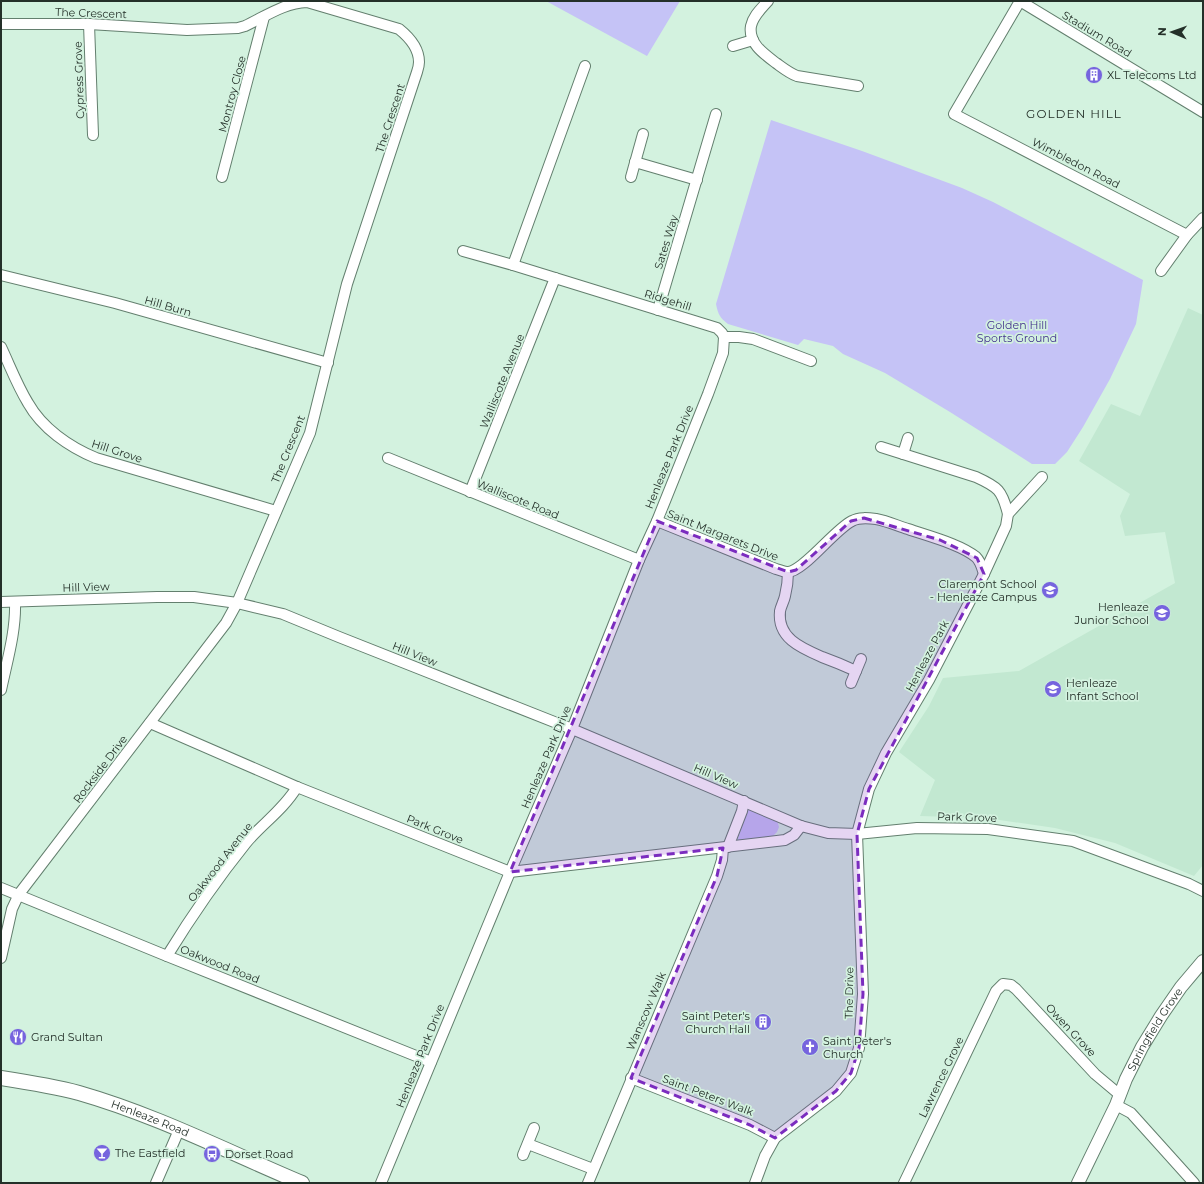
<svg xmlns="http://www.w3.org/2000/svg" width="1204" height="1184" viewBox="0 0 1204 1184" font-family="Montserrat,sans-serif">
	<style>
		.built { fill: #c2e8d1 }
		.green { fill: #c5c3f6 }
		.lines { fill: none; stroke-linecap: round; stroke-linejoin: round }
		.minor-casing { stroke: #637f6e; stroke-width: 12 }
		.tertiary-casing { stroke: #637f6e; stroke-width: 14 }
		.secondary-casing { stroke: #637f6e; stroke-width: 16 }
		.minor { stroke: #fff; stroke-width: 10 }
		.tertiary { stroke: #fff; stroke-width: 12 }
		.secondary { stroke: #fff; stroke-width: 14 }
		.marked { fill: #7b2cbf; fill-opacity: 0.2; stroke: #7b2cbf; stroke-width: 3; stroke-dasharray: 8 5; stroke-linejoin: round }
		.labels { text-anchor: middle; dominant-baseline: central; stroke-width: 3.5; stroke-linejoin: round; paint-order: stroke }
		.street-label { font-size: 11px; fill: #243029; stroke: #d3f2df }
		.poi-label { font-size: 11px; fill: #243029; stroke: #d3f2df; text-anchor: start }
		.park-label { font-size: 11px; fill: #43328e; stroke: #d3f2df }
		.neighbourhood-label { font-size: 12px; letter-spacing: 1px; fill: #243029; stroke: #d3f2df }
	</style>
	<rect width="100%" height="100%" fill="#d3f2df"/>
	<path class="built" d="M 1188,308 L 1203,315 L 1203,865 L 1194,876 L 1115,843 L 1055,828 L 986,818 L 920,816 L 935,780 L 899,752 L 929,706 L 943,678 L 1019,671 L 1175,583 L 1165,532 L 1125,536 L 1120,516 L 1130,494 L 1079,461 L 1111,404 L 1140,416 Z"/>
	<g class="green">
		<path d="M 546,1 L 680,1 L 647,56 Z"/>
		<path d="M 771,120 L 862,151 L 962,188 L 993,202 L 1143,280 L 1136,324 L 1110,379 L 1083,427 L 1067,452 L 1055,464 L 1032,464 L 950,412 L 885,373 L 843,354 L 833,346 L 804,339 L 798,345 L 728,324 C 720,318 718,314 716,304 Z"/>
		<path d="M 748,809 L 777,820 L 779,827 L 777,832 L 773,836 L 737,841 Z"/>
	</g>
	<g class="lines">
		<g class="minor-casing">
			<g id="minor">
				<path d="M 768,1 C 761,9 753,16 751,26 C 748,43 764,54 776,63 C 783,68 789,73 797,76 L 858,86"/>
				<path d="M 1020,1 L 954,114 L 1187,235"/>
				<path d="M 1020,1 L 1203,112"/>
				<path d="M 1,24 L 89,24 L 187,30 L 238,28 L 245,26 C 266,16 284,3 307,2 L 399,29 C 409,37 419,49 419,62 C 419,65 418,69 417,72 L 347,284 L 310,433 L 237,603 L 226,623 L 19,894 L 12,909 L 1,958"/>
				<path d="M 89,24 L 93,135"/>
				<path d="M 733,46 L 753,40"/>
				<path d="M 635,162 L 697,180"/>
				<path d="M 222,177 L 264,17"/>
				<path d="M 631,177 L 643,134"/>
				<path d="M 513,265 L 585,66"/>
				<path d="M 1161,271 L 1187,235 L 1203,218"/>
				<path d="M 1,275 L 115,303 L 328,363"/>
				<path d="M 658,310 L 716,114"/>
				<path d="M 724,337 L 739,337 L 753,339 L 811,361"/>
				<path d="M 1,347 C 10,366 17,385 28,403 C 42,428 69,447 96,458 L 276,511"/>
				<path d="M 881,447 L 976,477 C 998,487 1002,490 1008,514"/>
				<path d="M 903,454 L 908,438"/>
				<path d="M 388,458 L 639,560"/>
				<path d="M 470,492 L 555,278"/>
				<path d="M 657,521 L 776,569 C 780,570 785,572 788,572 C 803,572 835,529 852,521 C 859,517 868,518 876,519 C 887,521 898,526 908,529 C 928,536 960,544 976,557 C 981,562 982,568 984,574"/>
				<path d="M 788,572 C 788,580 787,588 785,596 C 784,601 781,606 780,611 C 777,638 801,648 822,657 C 833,661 845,666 856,671"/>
				<path d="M 1,602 L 157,597 L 194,597 L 237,603 L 283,614 L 339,637 L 572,729 L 801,826 L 828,833 L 857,834 L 917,828 L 988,829 L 1073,841 L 1189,884 L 1203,891"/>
				<path d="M 851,683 L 861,659"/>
				<path d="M 1,690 C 7,661 16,632 15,602"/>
				<path d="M 150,723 L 297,787 L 510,872 L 785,840 L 794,835 L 801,826"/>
				<path d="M 728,847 L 742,811 L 744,801"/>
				<path d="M 1,888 L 167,956 L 431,1062"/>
				<path d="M 167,956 C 191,917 217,879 246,843 C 262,824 284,809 297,787"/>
				<path d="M 631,1078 L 750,1125 L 775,1138"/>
				<path d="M 1116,1105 L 1131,1113 L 1194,1183"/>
				<path d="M 528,1144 L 593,1169"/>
				<path d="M 523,1155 L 534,1128"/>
				<path d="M 156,1183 L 179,1130"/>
				<path d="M 381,1183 L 510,872 L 572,729 L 639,560 L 657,521 L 708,394 L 723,353 L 724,337 L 722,333 L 717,328 L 513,265 L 463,251"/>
				<path d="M 588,1183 L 717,876 L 722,860 L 723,848"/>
				<path d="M 755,1183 L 765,1156 L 775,1138 L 836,1091 L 851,1073 L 859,1048 L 863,994 L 857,834 L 869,789 L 886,753 L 929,680 L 984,574 L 1006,526 L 1008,514 L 1042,477"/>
				<path d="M 904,1183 L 996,991 L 1003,984 L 1011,985 L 1016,989 L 1095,1074 L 1120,1095"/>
			</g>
		</g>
		<g class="tertiary-casing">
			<g id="tertiary">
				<path id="s1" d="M 1078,1183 L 1116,1105 L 1126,1079 L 1142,1047 L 1161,1016 L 1181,987 L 1203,961"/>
			</g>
		</g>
		<g class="secondary-casing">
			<g id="secondary">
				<path id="s2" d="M 1,1078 C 27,1082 53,1086 79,1093 C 156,1115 228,1152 302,1183"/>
			</g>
		</g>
		<use href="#minor" class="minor"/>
		<use href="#tertiary" class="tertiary"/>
		<use href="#secondary" class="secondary"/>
	</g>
	<path class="marked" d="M 864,518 L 940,540 L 977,558 L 984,574 L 869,789 L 857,834 L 863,994 L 859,1048 L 851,1073 L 836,1091 L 775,1138 L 750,1125 L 631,1078 L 717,876 L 723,848 L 510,872 L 657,521 L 788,572 L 796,570 L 851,521 Z"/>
	<defs>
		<g id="building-disc" transform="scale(0.9)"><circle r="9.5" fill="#7664de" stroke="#d3f2df"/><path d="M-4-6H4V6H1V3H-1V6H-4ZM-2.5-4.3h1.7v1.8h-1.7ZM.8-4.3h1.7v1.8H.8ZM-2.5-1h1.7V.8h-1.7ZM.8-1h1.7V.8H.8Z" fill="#fff"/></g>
		<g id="school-disc" transform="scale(0.9)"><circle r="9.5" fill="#7664de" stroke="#d3f2df"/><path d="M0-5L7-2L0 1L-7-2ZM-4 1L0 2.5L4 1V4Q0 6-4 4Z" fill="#fff"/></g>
		<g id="restaurant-disc" transform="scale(0.9)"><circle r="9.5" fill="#7664de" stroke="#d3f2df"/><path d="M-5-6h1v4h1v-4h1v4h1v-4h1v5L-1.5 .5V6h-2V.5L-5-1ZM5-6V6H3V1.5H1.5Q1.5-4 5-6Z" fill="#fff"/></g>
		<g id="church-disc" transform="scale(0.9)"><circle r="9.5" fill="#7664de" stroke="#d3f2df"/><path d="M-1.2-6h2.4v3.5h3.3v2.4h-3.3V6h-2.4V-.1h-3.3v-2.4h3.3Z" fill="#fff"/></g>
		<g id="bar-disc" transform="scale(0.9)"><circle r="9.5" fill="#7664de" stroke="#d3f2df"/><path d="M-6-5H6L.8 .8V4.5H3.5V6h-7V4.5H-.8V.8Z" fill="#fff"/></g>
		<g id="bus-disc" transform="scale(0.9)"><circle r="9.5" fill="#7664de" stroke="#d3f2df"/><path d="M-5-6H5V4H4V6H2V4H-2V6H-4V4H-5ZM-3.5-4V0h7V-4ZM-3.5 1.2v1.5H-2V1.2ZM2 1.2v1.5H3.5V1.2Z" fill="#fff"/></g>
	</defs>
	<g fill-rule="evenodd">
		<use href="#building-disc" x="1094" y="75"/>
		<use href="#school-disc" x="1050" y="590"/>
		<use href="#school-disc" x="1162" y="613"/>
		<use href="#school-disc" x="1053" y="689"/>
		<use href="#building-disc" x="763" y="1022"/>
		<use href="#restaurant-disc" x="18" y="1037"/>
		<use href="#church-disc" x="810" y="1047"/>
		<use href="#bar-disc" x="102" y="1153"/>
		<use href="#bus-disc" x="212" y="1154"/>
	</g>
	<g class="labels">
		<g class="street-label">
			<text transform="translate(91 13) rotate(2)">The Crescent</text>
			<text transform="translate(1097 34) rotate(31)">Stadium Road</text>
			<text transform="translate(79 80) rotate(-92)">Cypress Grove</text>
			<text transform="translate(232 94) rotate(-75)">Montroy Close</text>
			<text transform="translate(390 118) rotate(-72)">The Crescent</text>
			<text transform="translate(1076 163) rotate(27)">Wimbledon Road</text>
			<text transform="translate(666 242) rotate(-73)">Sates Way</text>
			<text transform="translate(668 300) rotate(17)">Ridgehill</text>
			<text transform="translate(168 306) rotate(16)">Hill Burn</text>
			<text transform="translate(502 381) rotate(-68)">Walliscote Avenue</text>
			<text transform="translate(288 449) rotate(-68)">The Crescent</text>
			<text transform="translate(117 451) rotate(18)">Hill Grove</text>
			<text transform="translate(669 457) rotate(-68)">Henleaze Park Drive</text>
			<text transform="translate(518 499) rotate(22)">Walliscote Road</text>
			<text transform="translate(723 535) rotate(22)">Saint Margarets Drive</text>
			<text transform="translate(86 587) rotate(-2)">Hill View</text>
			<text transform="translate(415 654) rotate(22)">Hill View</text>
			<text transform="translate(927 656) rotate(-62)">Henleaze Park</text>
			<text transform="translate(546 757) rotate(-67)">Henleaze Park Drive</text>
			<text transform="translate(100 769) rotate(-53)">Rockside Drive</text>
			<text transform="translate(716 776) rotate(23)">Hill View</text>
			<text transform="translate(967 817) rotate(2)">Park Grove</text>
			<text transform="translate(435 829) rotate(22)">Park Grove</text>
			<text transform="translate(220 862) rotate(-52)">Oakwood Avenue</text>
			<text transform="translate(220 964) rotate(22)">Oakwood Road</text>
			<text transform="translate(849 993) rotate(-89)">The Drive</text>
			<text transform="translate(646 1011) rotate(-67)">Wanscow Walk</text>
			<text transform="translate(1071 1030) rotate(47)">Owen Grove</text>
			<text stroke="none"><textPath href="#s1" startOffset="172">Springfield Grove</textPath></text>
			<text transform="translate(420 1056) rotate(-68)">Henleaze Park Drive</text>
			<text transform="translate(941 1077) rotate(-64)">Lawrence Grove</text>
			<text transform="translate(708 1095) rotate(21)">Saint Peters Walk</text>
			<text stroke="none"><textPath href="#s2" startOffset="155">Henleaze Road</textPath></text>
		</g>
		<g class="poi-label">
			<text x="1107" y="75">XL Telecoms Ltd</text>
			<text x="1037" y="584" text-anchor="end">Claremont School<tspan x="1037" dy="13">- Henleaze Campus</tspan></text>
			<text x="1149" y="607" text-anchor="end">Henleaze<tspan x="1149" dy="13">Junior School</tspan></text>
			<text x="1066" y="683">Henleaze<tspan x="1066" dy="13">Infant School</tspan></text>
			<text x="750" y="1016" text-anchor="end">Saint Peter's<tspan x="750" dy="13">Church Hall</tspan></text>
			<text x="31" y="1037">Grand Sultan</text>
			<text x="823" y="1041">Saint Peter's<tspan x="823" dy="13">Church</tspan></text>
			<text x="115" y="1153">The Eastfield</text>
			<text x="225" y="1154">Dorset Road</text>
		</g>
		<g class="park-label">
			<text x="1017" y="325">Golden Hill<tspan x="1017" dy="13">Sports Ground</tspan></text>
		</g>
		<g class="neighbourhood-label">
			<text x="1074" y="113">GOLDEN HILL</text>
		</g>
	</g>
	<rect width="1204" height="1184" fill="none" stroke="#243029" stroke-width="4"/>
	<g transform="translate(1172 32) rotate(272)" stroke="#d3f2df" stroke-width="3" paint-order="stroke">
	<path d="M0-3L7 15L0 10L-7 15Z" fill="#243029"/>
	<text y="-6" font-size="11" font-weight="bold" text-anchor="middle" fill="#243029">N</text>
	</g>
</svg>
